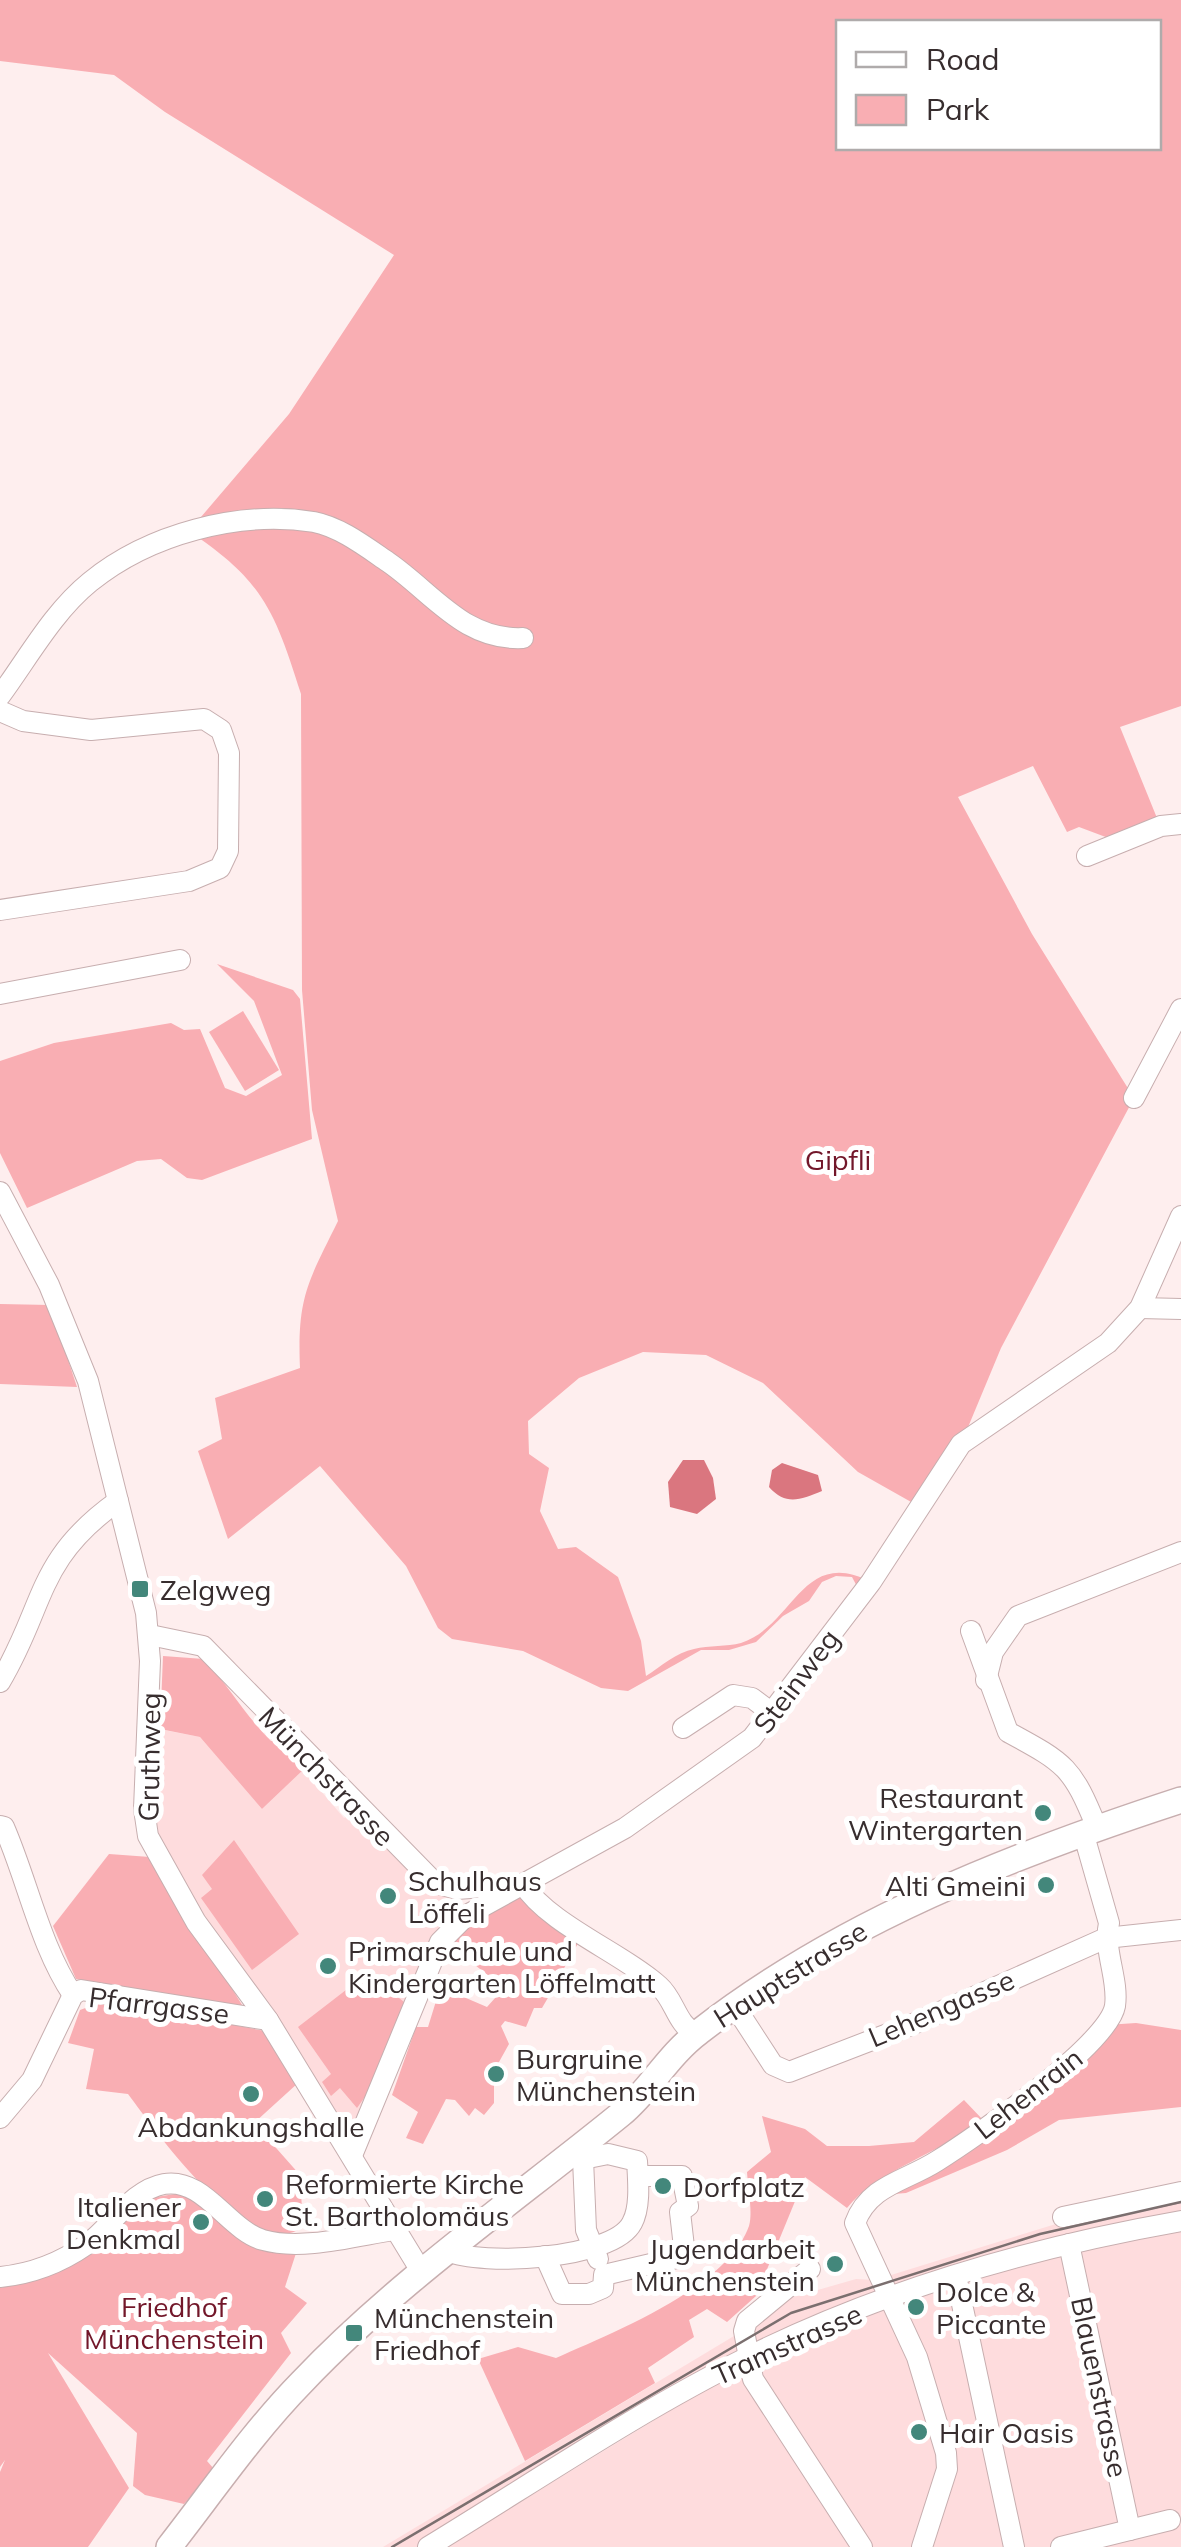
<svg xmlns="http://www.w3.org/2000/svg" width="1181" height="2547" viewBox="0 0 1181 2547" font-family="Mulish,sans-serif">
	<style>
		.built { fill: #fedcdd }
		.green { fill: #f9aeb3; fill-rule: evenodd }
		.water { fill: #da767f }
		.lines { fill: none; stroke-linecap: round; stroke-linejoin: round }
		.minor-casing { stroke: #c7aeaf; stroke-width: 22 }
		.major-casing { stroke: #c7aeaf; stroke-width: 28 }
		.minor { stroke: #fff; stroke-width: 20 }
		.major { stroke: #fff; stroke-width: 25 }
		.tram { stroke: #7b6f6f; stroke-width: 2.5 }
		.poi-dot { fill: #43877b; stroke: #fff; stroke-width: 4 }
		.labels { text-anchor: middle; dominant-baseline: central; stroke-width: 10; stroke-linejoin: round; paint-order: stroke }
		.park-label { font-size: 28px; fill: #72172a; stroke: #fff }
		.poi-label { font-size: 28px; fill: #372d2e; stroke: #fff; text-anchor: start }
		.street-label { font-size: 28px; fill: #372d2e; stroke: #fff }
	</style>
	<rect width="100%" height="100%" fill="#feeeee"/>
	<g class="built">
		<path d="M 153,1728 L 200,1737 L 262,1809 L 303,1770 L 344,1818 L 352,1813 L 420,1883 L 442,1894 L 456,1895 L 467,1915 L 440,1942 L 353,2153 L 224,1961 L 154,1834 Z"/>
		<path d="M 1181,2197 L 1181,2214 L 897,2286 L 474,2512 L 417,2547 L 383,2547 L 734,2336 L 790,2298 L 856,2279 L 875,2280 L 1059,2223 Z"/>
		<path d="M 1181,2221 L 1181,2547 L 446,2547 L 725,2377 L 888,2298 Z"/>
	</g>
	<g class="green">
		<path d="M 0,0 L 1181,0 L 1181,706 L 1120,727 L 1157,818 L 1111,839 L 1079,827 L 1067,832 L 1033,766 L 958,797 L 1032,934 L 1134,1098 L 1001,1348 L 961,1444 L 920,1507 L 858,1472 L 763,1383 L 706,1355 L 643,1352 L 579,1378 L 528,1421 L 529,1454 L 549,1468 L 540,1511 L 558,1549 L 576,1547 L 618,1577 L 641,1641 L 646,1676 C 660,1667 677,1652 694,1649 C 709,1645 727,1647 741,1643 C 794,1626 802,1546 871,1582 L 861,1594 L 852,1577 L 836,1576 L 822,1582 L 809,1601 L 783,1616 L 756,1642 L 729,1650 L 701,1650 L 628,1691 L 601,1688 L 523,1651 L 452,1639 L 438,1628 L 406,1566 L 320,1466 L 228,1539 L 198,1451 L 222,1439 L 215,1398 L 300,1368 C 297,1297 308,1282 338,1221 L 312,1110 L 302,990 L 301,694 C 274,609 263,581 189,531 L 289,414 L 394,255 L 165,112 L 114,75 L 0,61 ZM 838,22 L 1158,22 L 1158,148 L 838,148 Z"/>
		<path d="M 217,964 L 293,990 L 300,999 L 312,1139 L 202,1180 L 187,1178 L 161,1159 L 137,1161 L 27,1208 L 0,1153 L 0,1061 L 54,1043 L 171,1023 L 184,1030 L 200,1029 L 225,1088 L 246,1096 L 282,1075 L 254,1001 Z"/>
		<path d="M 243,1011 L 279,1070 L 245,1091 L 209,1032 Z"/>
		<path d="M 0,1304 L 50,1305 L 77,1387 L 0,1384 Z"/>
		<path d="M 163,1656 L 204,1659 C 229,1686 244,1714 271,1741 L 282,1741 L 303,1770 L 262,1809 L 200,1737 L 160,1729 Z"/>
		<path d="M 234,1840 L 299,1934 L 252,1970 L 201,1898 L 212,1889 L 202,1875 Z"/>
		<path d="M 109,1854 L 150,1857 L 244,2008 L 76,1979 L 53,1926 Z"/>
		<path d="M 518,1895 L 581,1938 L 558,1979 L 539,1980 L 549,1996 L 542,2008 L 534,2008 L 526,2027 L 505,2021 L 501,2026 L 509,2044 L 489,2080 L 494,2083 L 494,2103 L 484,2115 L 475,2108 L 469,2116 L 455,2100 L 446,2099 L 423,2144 L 406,2138 L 418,2112 L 392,2095 L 416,2027 L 428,2027 L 437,1998 L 445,1989 L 487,2007 L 504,1988 L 451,1946 L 462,1930 Z"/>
		<path d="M 368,1973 L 404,2002 L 381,2074 L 357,2108 L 340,2088 L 331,2096 L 322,2082 L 331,2074 L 298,2027 Z"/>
		<path d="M 99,2003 L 155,2016 L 156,2010 L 265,2031 L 298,2083 L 254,2123 L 300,2175 L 303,2227 C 250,2266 156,2131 128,2094 L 86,2089 L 94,2049 L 68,2043 L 80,2010 Z"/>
		<path d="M 1136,2023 L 1181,2030 L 1181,2107 L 1059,2120 L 1007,2150 L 906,2193 L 894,2194 L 1106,2025 Z"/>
		<path d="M 964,2100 L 984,2121 C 944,2150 875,2172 847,2208 L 805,2177 L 756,2296 L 727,2322 L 707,2309 L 689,2320 L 694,2337 L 648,2368 L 655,2383 L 525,2461 L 478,2359 L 518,2347 L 556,2358 C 612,2333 727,2288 749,2226 C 753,2212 748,2188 747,2172 L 771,2152 L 762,2116 L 805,2129 L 827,2146 L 869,2146 L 914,2142 Z"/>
		<path d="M 188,2192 L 298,2247 L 285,2287 L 307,2303 L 281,2333 L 291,2353 L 207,2461 L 214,2469 L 184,2504 L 145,2495 L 133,2486 L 137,2433 L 48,2353 L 129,2488 L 88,2547 L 0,2547 L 0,2472 L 5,2460 L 0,2467 L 0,2288 L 58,2272 L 149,2198 Z"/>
	</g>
	<g class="water">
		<path d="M 683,1460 L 704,1460 L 713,1478 L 716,1499 L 697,1514 L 670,1507 L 668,1482 Z"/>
		<path d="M 782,1463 L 818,1475 L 822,1491 C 800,1500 786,1506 769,1487 L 772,1470 Z"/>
	</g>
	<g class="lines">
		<g class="minor-casing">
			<g id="minor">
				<path d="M 0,696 C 28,658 53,612 90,582 C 149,534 239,510 314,522 C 340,527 366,547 388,562 C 433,593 464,641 523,638"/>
				<path d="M 0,711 L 23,721 L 91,730 L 204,719 L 221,730 L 229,753 L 228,851 L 220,868 L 189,881 L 0,910"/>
				<path d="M 1087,856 L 1161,826 L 1181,824"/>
				<path d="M 0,994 L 180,960"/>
				<path d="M 1134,1098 L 1181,1009"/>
				<path d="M 0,1192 L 49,1285 L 88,1381 L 146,1613 L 150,1661 L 144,1809 L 148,1836 L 196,1922 L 268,2020 L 421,2271"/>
				<path d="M 1140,1308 L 1181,1309"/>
				<path d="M 971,1631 L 1008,1732 C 1065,1763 1072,1766 1097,1828"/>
				<path d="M 150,1635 L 203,1646 L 435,1883 L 457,1889 L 523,1884 C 548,1924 624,1954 659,1986 C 675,2000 676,2024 696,2034"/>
				<path d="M 986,1680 L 993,1652 L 1018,1616 L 1181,1552"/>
				<path d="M 0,1682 C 46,1605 35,1560 118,1501"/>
				<path d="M 683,1728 L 733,1695 L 752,1698 L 772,1713"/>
				<path d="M 0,1826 L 4,1827 C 28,1882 40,1946 73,1995"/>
				<path d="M 734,2005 L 773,2065 L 789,2072 L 911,2025 L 1106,1938 L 1181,1930"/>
				<path d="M 0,2118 L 32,2080 L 73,1995 L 81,1990 L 268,2020"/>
				<path d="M 579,2151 L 583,2159 L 586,2230 L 598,2259"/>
				<path d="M 353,2153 L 440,1942 L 467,1915 L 625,1828 L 752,1738 L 871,1582 L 961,1444 L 1108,1343 L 1140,1308 L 1181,1216"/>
				<path d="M 1063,2217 L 1181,2192"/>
				<path d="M 1069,2244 L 1130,2530"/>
				<path d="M 448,2251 C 480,2266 613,2260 632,2223 C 641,2207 638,2179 637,2161 L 608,2154 L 583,2159"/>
				<path d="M 545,2256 L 562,2294 L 589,2294 L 603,2288 L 604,2275 L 685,2256 L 680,2212 L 688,2206 L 682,2176 L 638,2176"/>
				<path d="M 810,2269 L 747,2321 L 744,2331 L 753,2379 L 862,2547"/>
				<path d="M 956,2276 L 1014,2547"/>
				<path d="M 0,2277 C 31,2274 60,2263 86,2245 C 112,2227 131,2190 164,2184 C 204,2177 228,2230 263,2240 C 302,2251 355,2236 394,2230"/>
				<path d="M 428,2547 C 533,2483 637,2412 748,2357 C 883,2290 1033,2247 1181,2221"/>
				<path d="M 922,2547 L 947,2469 L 946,2453 L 917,2357 L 855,2223 C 869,2185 906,2181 937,2161 C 974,2138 1108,2045 1115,2006 C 1119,1979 1103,1951 1109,1923 L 1083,1832"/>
				<path d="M 1061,2547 L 1170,2520"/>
			</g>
		</g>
		<g class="major-casing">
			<path id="major" d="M 169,2547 C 212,2492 253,2432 302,2382 C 398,2281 513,2202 621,2114 C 650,2090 668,2055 699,2032 C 840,1922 1012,1855 1181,1800"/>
		</g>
		<use href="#minor" class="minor"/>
		<use href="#major" class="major"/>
		<path class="tram" d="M 392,2547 L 791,2313 L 1040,2234 L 1181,2202"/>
	</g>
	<g class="poi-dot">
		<rect x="130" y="1579" width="20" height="20" rx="5"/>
		<circle cx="1043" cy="1813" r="10"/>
		<circle cx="1046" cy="1885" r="10"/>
		<circle cx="388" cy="1896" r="10"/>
		<circle cx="328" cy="1966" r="10"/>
		<circle cx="496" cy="2074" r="10"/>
		<circle cx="251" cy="2094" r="10"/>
		<circle cx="663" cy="2186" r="10"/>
		<circle cx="265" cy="2199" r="10"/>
		<circle cx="201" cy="2222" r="10"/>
		<circle cx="835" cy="2264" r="10"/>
		<circle cx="916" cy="2307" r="10"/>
		<rect x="344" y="2323" width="20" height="20" rx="5"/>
		<circle cx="919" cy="2432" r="10"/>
	</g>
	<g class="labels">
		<g class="park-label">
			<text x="838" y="1159">Gipfli</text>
			<text x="174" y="2306">Friedhof<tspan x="174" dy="32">Münchenstein</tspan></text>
		</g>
		<g class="poi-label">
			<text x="160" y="1589">Zelgweg</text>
			<text x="1023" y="1797" text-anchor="end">Restaurant<tspan x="1023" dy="32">Wintergarten</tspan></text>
			<text x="408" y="1880">Schulhaus<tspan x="408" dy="32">Löffeli</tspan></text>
			<text x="1026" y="1885" text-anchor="end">Alti Gmeini</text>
			<text x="348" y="1950">Primarschule und<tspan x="348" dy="32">Kindergarten Löffelmatt</tspan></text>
			<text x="516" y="2058">Burgruine<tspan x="516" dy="32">Münchenstein</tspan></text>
			<text x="251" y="2126" text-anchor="middle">Abdankungshalle</text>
			<text x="285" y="2183">Reformierte Kirche<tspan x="285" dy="32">St. Bartholomäus</tspan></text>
			<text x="683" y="2186">Dorfplatz</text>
			<text x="181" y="2206" text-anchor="end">Italiener<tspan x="181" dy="32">Denkmal</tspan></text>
			<text x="815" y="2248" text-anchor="end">Jugendarbeit<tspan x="815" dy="32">Münchenstein</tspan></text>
			<text x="936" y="2291">Dolce &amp;<tspan x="936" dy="32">Piccante</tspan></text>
			<text x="374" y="2317">Münchenstein<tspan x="374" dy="32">Friedhof</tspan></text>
			<text x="939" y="2432">Hair Oasis</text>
		</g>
		<g class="street-label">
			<text transform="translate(796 1681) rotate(-53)">Steinweg</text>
			<text transform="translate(149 1757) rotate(-89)">Gruthweg</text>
			<text transform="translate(327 1776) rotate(46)">Münchstrasse</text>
			<text transform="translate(790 1974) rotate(-32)">Hauptstrasse</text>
			<text transform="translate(159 2005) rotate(7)">Pfarrgasse</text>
			<text transform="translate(941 2008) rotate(-23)">Lehengasse</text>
			<text transform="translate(1028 2093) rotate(-38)">Lehenrain</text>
			<text transform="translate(787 2344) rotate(-24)">Tramstrasse</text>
			<text transform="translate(1100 2387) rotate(78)">Blauenstrasse</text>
		</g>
	</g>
	<rect x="836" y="20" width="325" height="130" fill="#ffffff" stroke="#afabab" stroke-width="2.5"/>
	<rect x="856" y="52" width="50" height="15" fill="#ffffff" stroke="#afabab" stroke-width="2.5"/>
	<text x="926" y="70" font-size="30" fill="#372d2e">Road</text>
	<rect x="856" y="95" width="50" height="30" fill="#f9aeb3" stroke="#afabab" stroke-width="2.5"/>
	<text x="926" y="120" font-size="30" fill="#372d2e">Park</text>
</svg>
